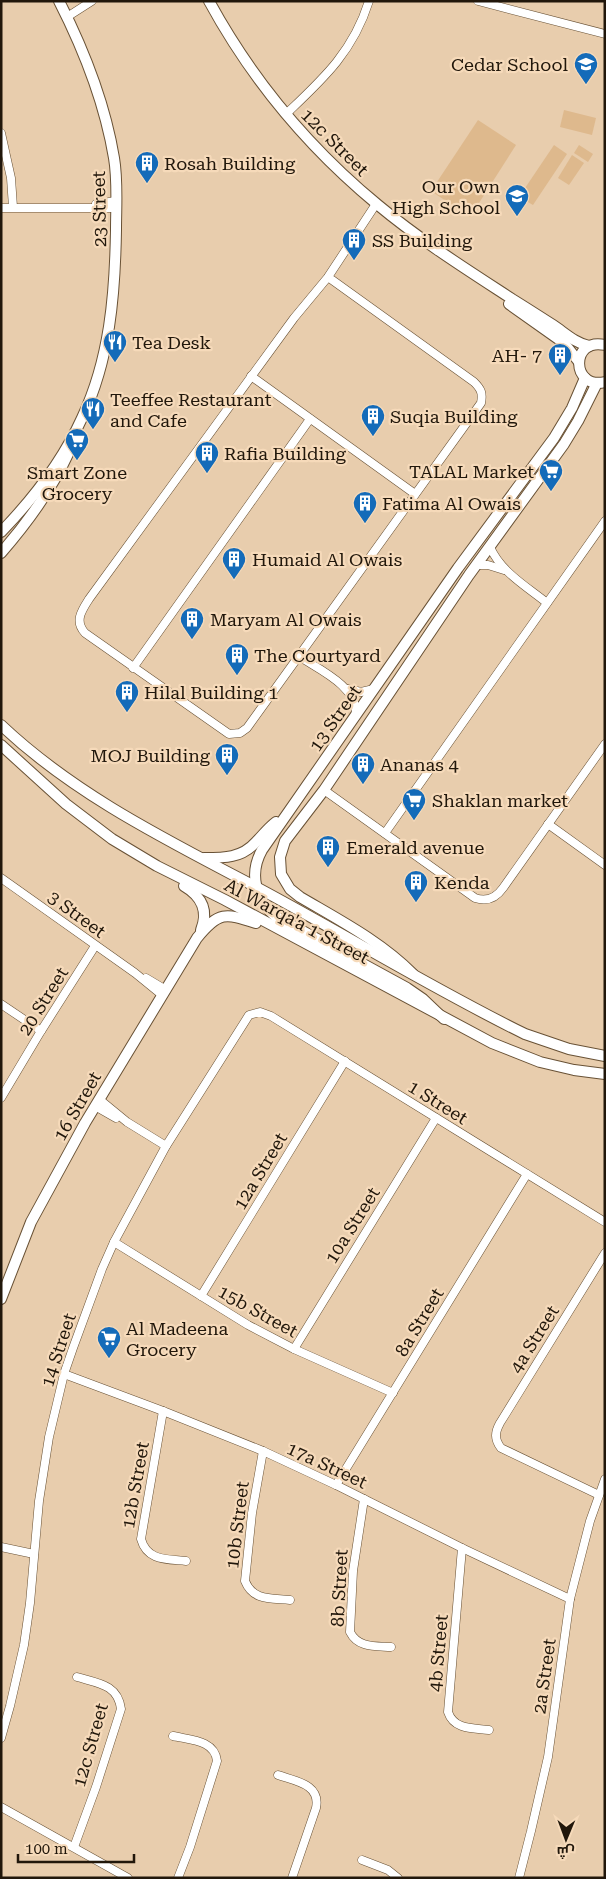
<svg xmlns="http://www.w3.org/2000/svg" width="606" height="1879" viewBox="0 0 606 1879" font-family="'Roboto Serif',Cairo,serif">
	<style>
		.green { fill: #deb98d }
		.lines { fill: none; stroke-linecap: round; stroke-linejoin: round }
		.minor-casing { stroke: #685135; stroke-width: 9 }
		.tertiary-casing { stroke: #685135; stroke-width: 12 }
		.minor { stroke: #fff; stroke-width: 8 }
		.tertiary { stroke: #fff; stroke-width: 10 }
		.labels { text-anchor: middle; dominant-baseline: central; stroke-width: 4.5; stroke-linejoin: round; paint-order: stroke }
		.poi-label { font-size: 18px; fill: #21170b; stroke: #f6daba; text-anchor: start }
		.street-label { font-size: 18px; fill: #21170b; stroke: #f6daba }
	</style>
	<rect width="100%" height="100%" fill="#e8cdad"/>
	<g class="green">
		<path d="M 564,110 L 596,118 L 592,135 L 560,127 Z"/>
		<path d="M 478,120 L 516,145 L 470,217 L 431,191 Z"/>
		<path d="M 554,145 L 567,154 L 533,205 L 519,197 Z"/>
		<path d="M 579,145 L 593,154 L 588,162 L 574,153 Z"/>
		<path d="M 572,155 L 584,163 L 569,185 L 558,178 Z"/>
	</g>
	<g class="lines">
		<g class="minor-casing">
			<g id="minor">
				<path d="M 478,1 L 605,34"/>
				<path d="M 67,17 L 92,1"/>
				<path d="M 286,114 C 323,79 353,52 369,1"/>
				<path d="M 1,133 L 11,178 L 13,207"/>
				<path d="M 96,204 L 116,201"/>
				<path d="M 1,208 L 116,208"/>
				<path d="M 328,277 L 474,382 C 481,389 483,393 481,403 L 247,728 L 240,733 L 229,734 L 85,633 C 74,621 82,610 89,599 L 294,318 L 328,277 L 376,204"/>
				<path d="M 251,376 L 415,494"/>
				<path d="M 490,547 C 501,572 526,586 547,603"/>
				<path d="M 477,565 L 488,565 L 504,570"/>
				<path d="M 300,657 C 320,670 358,687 356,715"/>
				<path d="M 133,668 L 310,419"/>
				<path d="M 348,689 L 361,692 L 374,689"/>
				<path d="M 324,790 L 475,898 C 487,902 496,898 503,888 L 605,744"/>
				<path d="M 548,824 L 605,865"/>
				<path d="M 385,833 L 605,521"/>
				<path d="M 1,878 L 135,973 L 162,995"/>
				<path d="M 146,978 L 166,990"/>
				<path d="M 1,1004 L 41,1031"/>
				<path d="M 1,1098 L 41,1031 L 95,946"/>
				<path d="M 99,1099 L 127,1122 L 166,1146"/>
				<path d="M 95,1106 L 116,1118"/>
				<path d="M 114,1242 L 248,1325 L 294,1349 L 393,1393"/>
				<path d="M 201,1296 L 345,1061"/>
				<path d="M 294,1349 L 436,1118"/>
				<path d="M 64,1374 L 163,1411 L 263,1451 L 336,1485 L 462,1548 L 570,1599"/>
				<path d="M 163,1411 L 141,1539 C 147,1561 167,1559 186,1561"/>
				<path d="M 263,1451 L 252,1513 L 245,1581 C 253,1601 271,1598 290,1600"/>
				<path d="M 336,1485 L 527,1174"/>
				<path d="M 599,1495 L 501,1448 C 494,1439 495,1432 500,1423 L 605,1253"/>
				<path d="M 364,1499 L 353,1571 L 350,1632 C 358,1648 375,1646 391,1647"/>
				<path d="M 1,1547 L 34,1554"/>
				<path d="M 462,1548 L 448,1712 C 454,1730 473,1728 489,1730"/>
				<path d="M 173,1736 C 190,1740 215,1740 217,1761 L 190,1847 L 178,1878"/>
				<path d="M 1,1738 L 10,1706 L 24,1645 L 30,1603 L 39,1501 L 49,1437 L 64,1374 L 73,1348 L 102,1269 L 114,1242 L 166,1146 L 249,1015 L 260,1012 L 271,1016 L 605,1222"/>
				<path d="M 278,1775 C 295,1781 321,1784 316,1808 L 292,1878"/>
				<path d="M 1,1807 L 128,1878"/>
				<path d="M 74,1847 L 96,1787 L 121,1709 C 118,1684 97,1683 77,1677"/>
				<path d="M 362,1860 L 388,1870 L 398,1878"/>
				<path d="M 519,1878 L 531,1831 L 548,1757 L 570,1599 L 590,1521 L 605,1479"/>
			</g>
		</g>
		<g class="tertiary-casing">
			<g id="tertiary">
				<path d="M 209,1 C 252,80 309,148 378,205 C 420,240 466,269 512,299 C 525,307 539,316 553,325 C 565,333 575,343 589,346"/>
				<path d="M 509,304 L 564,343 L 579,362"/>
				<path d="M 605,345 C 570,337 571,390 605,382"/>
				<path d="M 1,532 C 33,499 63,460 82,418 C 110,359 115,294 116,230 C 116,206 118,181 114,158 C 105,104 84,50 59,1"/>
				<path d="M 1,553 C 28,522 52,489 69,452"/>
				<path d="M 1,725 C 75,795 167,840 256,887 C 346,935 433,989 525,1034 L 569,1049 L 605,1056"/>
				<path d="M 1,745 L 66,804 L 112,839 L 157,866 L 225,900 L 492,1043 L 540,1062 L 574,1070 L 605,1074"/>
				<path d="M 204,858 C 224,858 242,858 256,842 C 263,835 268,828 276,822"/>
				<path d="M 184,886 C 201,896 209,910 201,930"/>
				<path d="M 413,974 C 380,941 339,920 300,897 L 290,889 L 281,874 L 280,857 L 285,841 L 324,790 L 469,575 L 564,444 L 578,421 L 597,383"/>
				<path d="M 444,1019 L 423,999 L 407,988 L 275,916 C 255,899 249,873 262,850 L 458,568 L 554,438 L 572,408 L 585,378"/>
				<path d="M 1,1299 L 31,1222 L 85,1123 L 197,938 C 219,911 225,913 256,923"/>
			</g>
		</g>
		<use href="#minor" class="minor"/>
		<use href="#tertiary" class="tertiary"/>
	</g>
	<defs>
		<g id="school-pin" transform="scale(1.25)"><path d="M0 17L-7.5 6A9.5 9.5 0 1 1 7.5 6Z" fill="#146bb9" stroke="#f6daba"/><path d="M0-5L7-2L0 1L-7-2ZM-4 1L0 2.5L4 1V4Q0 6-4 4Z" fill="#fff"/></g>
		<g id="building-pin" transform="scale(1.25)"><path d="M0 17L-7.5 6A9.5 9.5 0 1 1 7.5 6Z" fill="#146bb9" stroke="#f6daba"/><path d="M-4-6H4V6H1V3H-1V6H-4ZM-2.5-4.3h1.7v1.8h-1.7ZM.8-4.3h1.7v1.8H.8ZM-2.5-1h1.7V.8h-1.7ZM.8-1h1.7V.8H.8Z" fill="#fff"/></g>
		<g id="restaurant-pin" transform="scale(1.25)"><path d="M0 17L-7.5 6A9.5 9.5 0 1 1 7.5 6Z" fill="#146bb9" stroke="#f6daba"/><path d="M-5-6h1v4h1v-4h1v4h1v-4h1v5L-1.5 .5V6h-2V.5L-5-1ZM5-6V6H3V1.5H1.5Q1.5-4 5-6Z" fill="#fff"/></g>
		<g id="supermarket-pin" transform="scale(1.25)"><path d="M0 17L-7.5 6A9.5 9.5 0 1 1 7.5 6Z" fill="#146bb9" stroke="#f6daba"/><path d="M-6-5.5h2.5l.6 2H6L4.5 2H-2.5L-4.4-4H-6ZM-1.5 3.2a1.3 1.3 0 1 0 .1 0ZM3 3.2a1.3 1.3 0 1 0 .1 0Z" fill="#fff"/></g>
	</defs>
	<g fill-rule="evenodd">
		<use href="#school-pin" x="586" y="64"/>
		<use href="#building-pin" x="147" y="163"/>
		<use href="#school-pin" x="517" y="196"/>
		<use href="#building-pin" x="354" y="240"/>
		<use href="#restaurant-pin" x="115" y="342"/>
		<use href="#building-pin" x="560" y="355"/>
		<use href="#restaurant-pin" x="93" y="409"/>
		<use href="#building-pin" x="373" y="416"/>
		<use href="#supermarket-pin" x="77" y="440"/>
		<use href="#building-pin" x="207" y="453"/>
		<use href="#supermarket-pin" x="551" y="471"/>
		<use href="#building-pin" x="365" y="503"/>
		<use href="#building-pin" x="234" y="559"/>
		<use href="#building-pin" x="192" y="619"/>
		<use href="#building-pin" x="237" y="655"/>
		<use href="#building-pin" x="127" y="692"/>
		<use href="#building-pin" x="227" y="755"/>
		<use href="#building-pin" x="363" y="764"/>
		<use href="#supermarket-pin" x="414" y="800"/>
		<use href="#building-pin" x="328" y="847"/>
		<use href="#building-pin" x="416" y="882"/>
		<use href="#supermarket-pin" x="109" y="1338"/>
	</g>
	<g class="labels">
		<g class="poi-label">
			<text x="568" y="64" text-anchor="end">Cedar School</text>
			<text x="164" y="163">Rosah Building</text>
			<text x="500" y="186" text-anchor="end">Our Own<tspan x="500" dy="21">High School</tspan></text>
			<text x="372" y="240">SS Building</text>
			<text x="132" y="342">Tea Desk</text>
			<text x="542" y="355" text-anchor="end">AH- 7</text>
			<text x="110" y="399">Teeffee Restaurant<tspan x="110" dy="21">and Cafe</tspan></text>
			<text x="390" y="416">Suqia Building</text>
			<text x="224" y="453">Rafia Building</text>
			<text x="534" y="471" text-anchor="end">TALAL Market</text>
			<text x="77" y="472" text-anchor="middle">Smart Zone<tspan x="77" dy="21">Grocery</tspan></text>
			<text x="382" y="503">Fatima Al Owais</text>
			<text x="252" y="559">Humaid Al Owais</text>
			<text x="210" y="619">Maryam Al Owais</text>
			<text x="254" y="655">The Courtyard</text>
			<text x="144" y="692">Hilal Building 1</text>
			<text x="210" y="755" text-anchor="end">MOJ Building</text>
			<text x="380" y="764">Ananas 4</text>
			<text x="432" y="800">Shaklan market</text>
			<text x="346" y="847">Emerald avenue</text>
			<text x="434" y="882">Kenda</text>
			<text x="126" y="1328">Al Madeena<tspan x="126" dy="21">Grocery</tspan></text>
		</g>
		<g class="street-label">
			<text transform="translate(335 142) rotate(45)">12c Street</text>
			<text transform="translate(99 209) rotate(-91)">23 Street</text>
			<text transform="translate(335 718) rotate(-55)">13 Street</text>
			<text transform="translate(77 914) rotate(36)">3 Street</text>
			<text transform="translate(297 921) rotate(28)">Al Warqa'a 1 Street</text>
			<text transform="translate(43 1001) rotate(-58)">20 Street</text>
			<text transform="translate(438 1102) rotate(32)">1 Street</text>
			<text transform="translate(77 1106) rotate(-60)">16 Street</text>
			<text transform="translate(260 1171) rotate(-59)">12a Street</text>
			<text transform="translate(352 1225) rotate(-58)">10a Street</text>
			<text transform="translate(258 1311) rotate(29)">15b Street</text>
			<text transform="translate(419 1322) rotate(-59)">8a Street</text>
			<text transform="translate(534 1339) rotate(-58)">4a Street</text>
			<text transform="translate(58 1350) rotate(-72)">14 Street</text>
			<text transform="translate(327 1465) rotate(25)">17a Street</text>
			<text transform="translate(135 1485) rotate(-80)">12b Street</text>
			<text transform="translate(237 1525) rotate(-83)">10b Street</text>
			<text transform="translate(339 1588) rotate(-87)">8b Street</text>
			<text transform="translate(438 1653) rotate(-85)">4b Street</text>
			<text transform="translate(544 1676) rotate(-82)">2a Street</text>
			<text transform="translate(90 1745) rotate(-74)">12c Street</text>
		</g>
	</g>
	<rect width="606" height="1879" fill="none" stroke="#21170b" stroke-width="5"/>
	<g transform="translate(566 1839) rotate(181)" stroke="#f6daba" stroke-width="4" paint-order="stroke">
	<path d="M0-4L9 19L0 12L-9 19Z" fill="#21170b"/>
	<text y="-8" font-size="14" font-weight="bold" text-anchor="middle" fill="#21170b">ش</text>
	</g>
	<path d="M18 1854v8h116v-8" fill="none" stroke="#21170b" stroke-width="2.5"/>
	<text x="25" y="1854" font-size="15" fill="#21170b" stroke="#f6daba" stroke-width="4" paint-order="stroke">100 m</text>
</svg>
